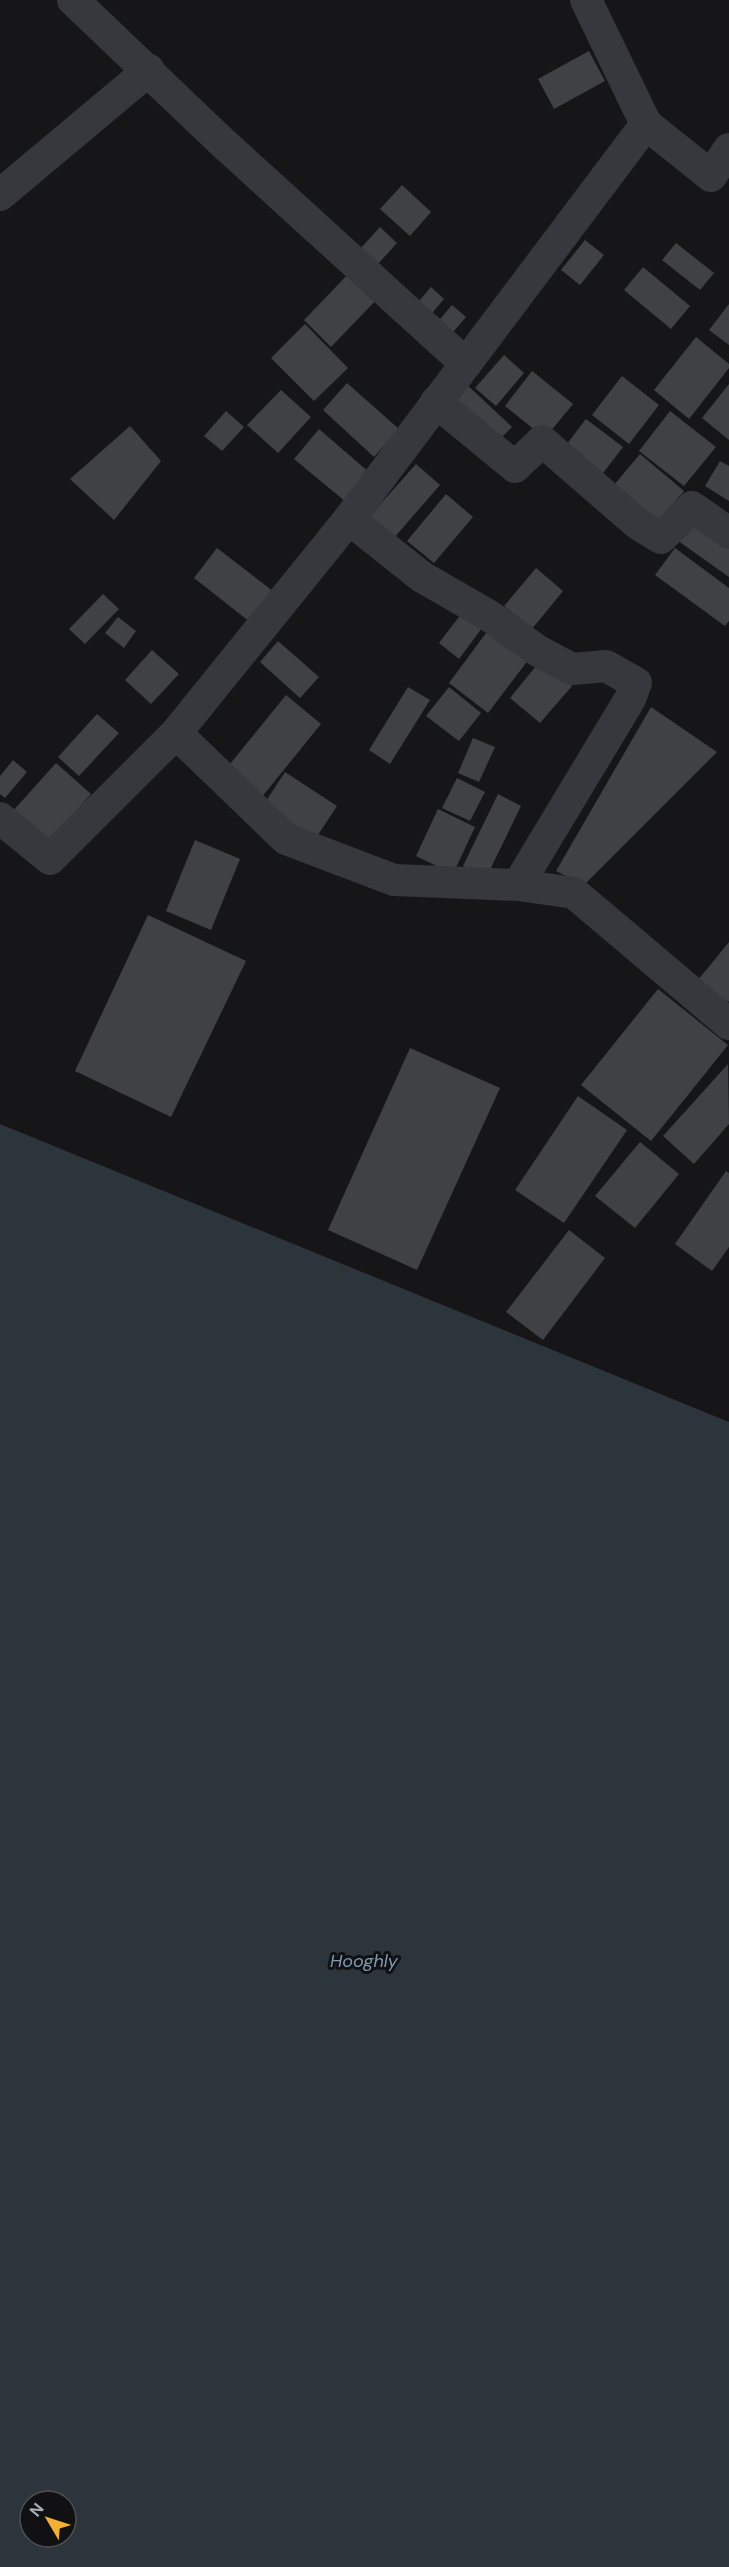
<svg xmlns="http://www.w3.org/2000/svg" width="729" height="2567" viewBox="0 0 729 2567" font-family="'DM Sans',sans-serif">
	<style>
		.water { fill: #2c353c; fill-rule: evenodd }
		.building { fill: #404145 }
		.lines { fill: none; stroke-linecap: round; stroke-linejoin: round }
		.street { stroke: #37383d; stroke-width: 32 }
		.labels { text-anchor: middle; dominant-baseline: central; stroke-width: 6; stroke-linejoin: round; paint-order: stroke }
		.water-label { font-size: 18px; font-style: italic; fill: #7f9bb3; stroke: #111113 }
	</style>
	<rect width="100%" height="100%" fill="#161618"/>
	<path class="water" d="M 0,1124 L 729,1422 L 729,2567 L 0,2567 ZM 30,2501 L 66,2501 L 66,2537 L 30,2537 Z"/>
	<g class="building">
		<path d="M 589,51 L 605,81 L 554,109 L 538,79 Z"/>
		<path d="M 402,185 L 431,212 L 410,236 L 380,209 Z"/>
		<path d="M 380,227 L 397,243 L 377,265 L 360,249 Z"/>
		<path d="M 585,240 L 604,255 L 580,285 L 561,270 Z"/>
		<path d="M 676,243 L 714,273 L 700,290 L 662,260 Z"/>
		<path d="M 643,267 L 690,306 L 671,329 L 624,290 Z"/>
		<path d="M 354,268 L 382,294 L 331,347 L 304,320 Z"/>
		<path d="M 431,287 L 444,299 L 428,318 L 414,307 Z"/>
		<path d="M 729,304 L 729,345 L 709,330 Z"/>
		<path d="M 452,305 L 466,317 L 448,338 L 434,326 Z"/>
		<path d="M 305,324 L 348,368 L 314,401 L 271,358 Z"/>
		<path d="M 696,337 L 729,364 L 729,368 L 689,419 L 654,390 Z"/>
		<path d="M 504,355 L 524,373 L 496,406 L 475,388 Z"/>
		<path d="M 532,371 L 573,404 L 545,438 L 505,406 Z"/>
		<path d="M 622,376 L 659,405 L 629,444 L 592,415 Z"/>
		<path d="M 463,381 L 512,427 L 494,445 L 445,400 Z"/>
		<path d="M 347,383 L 399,429 L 374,457 L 323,410 Z"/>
		<path d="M 729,384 L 729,440 L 702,418 Z"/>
		<path d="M 281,390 L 311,417 L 278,453 L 247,425 Z"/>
		<path d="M 226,411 L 244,427 L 222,451 L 204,436 Z"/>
		<path d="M 670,411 L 716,447 L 684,486 L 639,451 Z"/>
		<path d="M 586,419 L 623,447 L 597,481 L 560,453 Z"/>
		<path d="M 130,426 L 161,461 L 114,520 L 70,479 Z"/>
		<path d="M 319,429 L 370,473 L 346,502 L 294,459 Z"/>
		<path d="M 640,454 L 684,491 L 652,528 L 609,491 Z"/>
		<path d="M 720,461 L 729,466 L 729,501 L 705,486 Z"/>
		<path d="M 416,464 L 440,485 L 393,539 L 369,517 Z"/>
		<path d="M 446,494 L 473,517 L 434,563 L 407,541 Z"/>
		<path d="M 689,516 L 729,544 L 729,577 L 674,538 Z"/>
		<path d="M 217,548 L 274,592 L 250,622 L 194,578 Z"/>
		<path d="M 675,548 L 729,588 L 729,621 L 725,626 L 655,575 Z"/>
		<path d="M 536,568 L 563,591 L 532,629 L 504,606 Z"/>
		<path d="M 103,594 L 119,609 L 85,644 L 69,629 Z"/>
		<path d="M 465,609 L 485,624 L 459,659 L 439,643 Z"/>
		<path d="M 118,617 L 136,631 L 124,648 L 105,633 Z"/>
		<path d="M 492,625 L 532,655 L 488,713 L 449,683 Z"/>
		<path d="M 278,641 L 319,677 L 300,698 L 260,662 Z"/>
		<path d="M 152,650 L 179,674 L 151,704 L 125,680 Z"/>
		<path d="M 541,660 L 572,686 L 540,723 L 510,698 Z"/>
		<path d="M 408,687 L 430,700 L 390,764 L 369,750 Z"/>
		<path d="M 449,687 L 481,713 L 459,741 L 426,716 Z"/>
		<path d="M 286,695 L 321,724 L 261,798 L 226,769 Z"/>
		<path d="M 651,707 L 717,752 L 584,885 L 556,871 Z"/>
		<path d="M 97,714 L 119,733 L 79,776 L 58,757 Z"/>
		<path d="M 473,738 L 495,747 L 479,782 L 458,773 Z"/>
		<path d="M 13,760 L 27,772 L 5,798 L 0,794 L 0,776 Z"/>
		<path d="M 56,763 L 91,794 L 47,844 L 12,812 Z"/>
		<path d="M 285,772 L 337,806 L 314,841 L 262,807 Z"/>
		<path d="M 457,778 L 485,792 L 470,821 L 442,808 Z"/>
		<path d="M 498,794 L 521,806 L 486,878 L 463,866 Z"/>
		<path d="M 438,809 L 475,827 L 453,874 L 416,856 Z"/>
		<path d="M 195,840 L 240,859 L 211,930 L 166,911 Z"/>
		<path d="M 148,915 L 246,961 L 171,1117 L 75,1071 Z"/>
		<path d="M 729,942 L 729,1001 L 727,1003 L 698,980 Z"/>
		<path d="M 658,989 L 728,1045 L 651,1141 L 581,1085 Z"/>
		<path d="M 410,1048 L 500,1088 L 417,1270 L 328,1230 Z"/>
		<path d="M 728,1064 L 729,1124 L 694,1164 L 663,1136 Z"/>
		<path d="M 578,1096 L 627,1130 L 564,1223 L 515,1190 Z"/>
		<path d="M 640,1142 L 679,1174 L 635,1228 L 595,1196 Z"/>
		<path d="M 726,1171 L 729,1173 L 729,1247 L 712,1271 L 675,1244 Z"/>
		<path d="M 569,1230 L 605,1258 L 543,1340 L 506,1312 Z"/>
	</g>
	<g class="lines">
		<g class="street">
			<path d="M 73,0 L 222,142 L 466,364"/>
			<path d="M 646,124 L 711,176 L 729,149"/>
			<path d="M 0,195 L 149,70"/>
			<path d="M 436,402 L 515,467 L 542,441 L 638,524 L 661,538 L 692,507 L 729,533"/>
			<path d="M 349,519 L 422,577 L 488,615 L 538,651 L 572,669 L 606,666 L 636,683 L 630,699 L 518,885"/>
			<path d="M 176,733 L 286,839 L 394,880 L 518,885 L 574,893 L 729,1024"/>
			<path d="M 0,818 L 50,859 L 176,733 L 349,519 L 646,124 L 586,0"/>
		</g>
	</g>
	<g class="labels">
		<g class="water-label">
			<text x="364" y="1961">Hooghly</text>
		</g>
	</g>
	<g transform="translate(48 2519) rotate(309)"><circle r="28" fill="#111113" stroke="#4d4f55" stroke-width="1.5"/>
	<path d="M0-4.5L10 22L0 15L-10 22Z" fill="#f2b134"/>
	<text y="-9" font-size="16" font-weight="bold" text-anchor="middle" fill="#a8adb8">N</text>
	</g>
</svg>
